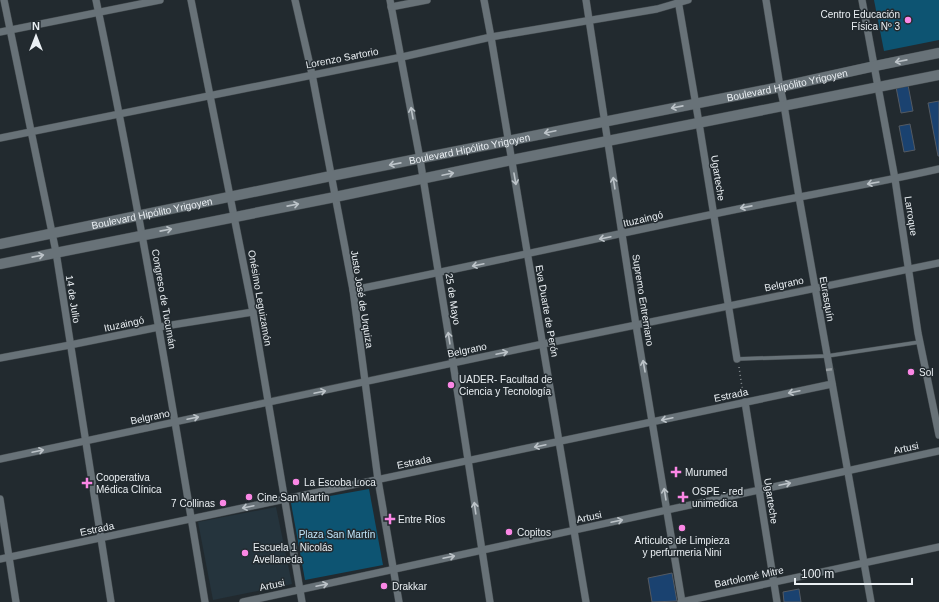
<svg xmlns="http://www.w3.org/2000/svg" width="939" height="602" viewBox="0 0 939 602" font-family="Arial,sans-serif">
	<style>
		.built { fill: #25343d }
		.green { fill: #0d5472 }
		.building { fill: #1a4270; stroke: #545a62 }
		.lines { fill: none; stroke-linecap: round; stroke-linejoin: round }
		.service-casing { stroke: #41484c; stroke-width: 4.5 }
		.minor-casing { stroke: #41484c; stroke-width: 8 }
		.secondary-casing { stroke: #41484c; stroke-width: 11 }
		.path { stroke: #878e92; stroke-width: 1.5; stroke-dasharray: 1 3; stroke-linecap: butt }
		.service { stroke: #687278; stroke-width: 3.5 }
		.minor { stroke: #687278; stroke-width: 7 }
		.secondary { stroke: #687278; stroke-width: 10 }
		.rail { stroke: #949b9f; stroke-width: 2.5; stroke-dasharray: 6 3; stroke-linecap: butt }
		.oneway { stroke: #bcc3c8 }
		.poi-dot { fill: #fb87e5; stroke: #222a2f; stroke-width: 1.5 }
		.labels { text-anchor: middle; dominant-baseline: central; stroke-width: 3; stroke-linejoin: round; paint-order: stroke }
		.poi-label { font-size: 10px; fill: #eaeff3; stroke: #222a2f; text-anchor: start }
		.street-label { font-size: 10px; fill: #eaeff3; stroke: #222a2f }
		.park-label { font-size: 10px; fill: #c0e5fa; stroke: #222a2f }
	</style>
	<rect width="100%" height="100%" fill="#222a2f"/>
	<path class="built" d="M 276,507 L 292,584 L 213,600 L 198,522 Z"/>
	<g class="green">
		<path d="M 874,0 L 939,0 L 939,40 L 884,51 Z"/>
		<path d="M 369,489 L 383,565 L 305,580 L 291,503 Z"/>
	</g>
	<g class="building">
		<path d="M 908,85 L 913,111 L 901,113 L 896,87 Z"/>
		<path d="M 939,101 L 939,156 L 938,156 L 928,103 Z"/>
		<path d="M 910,124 L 915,150 L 904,152 L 899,126 Z"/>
		<path d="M 672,573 L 677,601 L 652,602 L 648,578 Z"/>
		<path d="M 799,589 L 801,602 L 784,602 L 783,592 Z"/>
	</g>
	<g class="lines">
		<g class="service-casing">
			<path id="service" d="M 737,359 L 827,356 L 920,342"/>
		</g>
		<g class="minor-casing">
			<g id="minor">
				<path d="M 4,0 L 56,252 L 111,602"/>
				<path d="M 96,0 C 138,200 172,401 205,602"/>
				<path d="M 191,0 L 253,312 L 302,602"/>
				<path d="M 295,0 L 312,74 L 353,290 L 378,480 L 399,602"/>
				<path d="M 390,0 L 420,159 L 453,363 L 490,602"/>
				<path d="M 484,0 L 491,37 L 586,602"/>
				<path d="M 586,0 L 636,325 L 682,602"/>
				<path d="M 678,0 L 699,123 L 737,359"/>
				<path d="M 766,0 L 780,87 L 784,105 L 799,197 L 871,602"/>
				<path d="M 862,0 L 895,179 L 918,333 L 939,435"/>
				<path d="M 391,7 L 427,0"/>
				<path d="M 0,32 L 160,0"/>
				<path d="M 0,138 L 402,57 L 491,37 L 657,9 L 688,0"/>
				<path d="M 353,290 C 473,266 593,239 714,214 C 789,198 864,186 939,169"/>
				<path d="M 0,358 L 70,345 L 159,327 L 253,312"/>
				<path d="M 745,402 L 777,602"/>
				<path d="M 0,459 L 543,344 L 939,263"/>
				<path d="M 0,499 L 16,602"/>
				<path d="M 0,559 L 832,384"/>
				<path d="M 243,602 L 939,451"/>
				<path d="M 681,602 L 939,547"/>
			</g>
		</g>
		<g class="secondary-casing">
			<g id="secondary">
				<path id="s1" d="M 0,244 L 331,176 L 780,87 L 875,66 L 939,53"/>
				<path d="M 0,264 L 335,197 L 512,160 L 939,75"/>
			</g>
		</g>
		<path class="path" d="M 739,367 L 743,394"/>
		<use href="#service" class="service"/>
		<use href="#minor" class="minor"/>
		<use href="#secondary" class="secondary"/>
		<path class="rail" d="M 826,370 L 835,369"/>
	</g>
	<defs><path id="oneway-shaft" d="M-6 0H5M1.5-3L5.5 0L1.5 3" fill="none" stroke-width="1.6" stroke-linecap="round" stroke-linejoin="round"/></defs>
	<g class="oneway">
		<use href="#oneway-shaft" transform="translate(901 61) rotate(169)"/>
		<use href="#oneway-shaft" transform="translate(677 107) rotate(169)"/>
		<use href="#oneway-shaft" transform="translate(412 113) rotate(-100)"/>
		<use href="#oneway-shaft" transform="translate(550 132) rotate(168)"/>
		<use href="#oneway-shaft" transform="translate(395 164) rotate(169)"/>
		<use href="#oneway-shaft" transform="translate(448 174) rotate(-12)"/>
		<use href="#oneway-shaft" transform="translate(515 179) rotate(80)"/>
		<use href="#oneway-shaft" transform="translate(614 183) rotate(-99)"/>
		<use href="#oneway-shaft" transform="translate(873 183) rotate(170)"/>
		<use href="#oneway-shaft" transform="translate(293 205) rotate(-11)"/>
		<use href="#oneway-shaft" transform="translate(746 207) rotate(169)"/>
		<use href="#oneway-shaft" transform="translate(166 230) rotate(-11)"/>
		<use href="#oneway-shaft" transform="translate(605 238) rotate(168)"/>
		<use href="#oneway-shaft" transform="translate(38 256) rotate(-11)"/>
		<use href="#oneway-shaft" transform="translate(478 265) rotate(168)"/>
		<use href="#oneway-shaft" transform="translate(449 338) rotate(-99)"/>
		<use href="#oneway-shaft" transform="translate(502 353) rotate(-12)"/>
		<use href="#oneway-shaft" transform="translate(644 366) rotate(-100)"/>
		<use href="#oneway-shaft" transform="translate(320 392) rotate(-12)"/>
		<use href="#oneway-shaft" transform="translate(794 392) rotate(168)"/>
		<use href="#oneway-shaft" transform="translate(193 418) rotate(-12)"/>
		<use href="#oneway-shaft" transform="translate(667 419) rotate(168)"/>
		<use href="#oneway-shaft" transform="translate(540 446) rotate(168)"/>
		<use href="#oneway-shaft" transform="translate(38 451) rotate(-12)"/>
		<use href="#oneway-shaft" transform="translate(785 484) rotate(-12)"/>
		<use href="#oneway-shaft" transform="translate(665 494) rotate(-99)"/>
		<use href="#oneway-shaft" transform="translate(248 507) rotate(168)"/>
		<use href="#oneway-shaft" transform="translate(475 508) rotate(-98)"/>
		<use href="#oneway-shaft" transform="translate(617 521) rotate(-12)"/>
		<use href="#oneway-shaft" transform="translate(449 557) rotate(-12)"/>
		<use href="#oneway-shaft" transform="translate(322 585) rotate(-12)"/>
	</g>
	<g class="poi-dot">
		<circle cx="908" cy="20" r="4"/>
		<circle cx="911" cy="372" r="4"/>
		<circle cx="451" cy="385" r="4"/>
		<path d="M674 466h4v4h4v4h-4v4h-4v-4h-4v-4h4z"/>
		<circle cx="296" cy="482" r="4"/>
		<path d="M85 477h4v4h4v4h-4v4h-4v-4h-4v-4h4z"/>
		<circle cx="249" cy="497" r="4"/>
		<path d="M681 491h4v4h4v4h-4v4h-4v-4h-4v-4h4z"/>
		<circle cx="223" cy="503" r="4"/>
		<path d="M388 513h4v4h4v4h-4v4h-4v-4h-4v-4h4z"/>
		<circle cx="682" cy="528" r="4"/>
		<circle cx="509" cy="532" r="4"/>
		<circle cx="245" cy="553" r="4"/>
		<circle cx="384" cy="586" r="4"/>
	</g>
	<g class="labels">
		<g class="poi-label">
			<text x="900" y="14" text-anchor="end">Centro Educación<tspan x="900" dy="12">Física Nº 3</tspan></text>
			<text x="919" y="372">Sol</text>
			<text x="459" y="379">UADER- Facultad de<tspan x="459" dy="12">Ciencia y Tecnología</tspan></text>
			<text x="685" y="472">Murumed</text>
			<text x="96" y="477">Cooperativa<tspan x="96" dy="12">Médica Clínica</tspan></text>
			<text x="304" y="482">La Escoba Loca</text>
			<text x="692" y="491">OSPE - red<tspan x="692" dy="12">unimedica</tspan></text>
			<text x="257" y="497">Cine San Martín</text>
			<text x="215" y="503" text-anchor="end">7 Collinas</text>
			<text x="398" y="519">Entre Ríos</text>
			<text x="517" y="532">Copitos</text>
			<text x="682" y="540" text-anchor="middle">Articulos de Limpieza<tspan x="682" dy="12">y perfurmeria Nini</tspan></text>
			<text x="253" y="547">Escuela 1 Nicolás<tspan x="253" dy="12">Avellaneda</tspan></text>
			<text x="392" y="586">Drakkar</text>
		</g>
		<g class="street-label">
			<text transform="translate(342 58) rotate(-11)">Lorenzo Sartorio</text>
			<text stroke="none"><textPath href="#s1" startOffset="803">Boulevard Hipólito Yrigoyen</textPath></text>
			<text stroke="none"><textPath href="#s1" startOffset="479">Boulevard Hipólito Yrigoyen</textPath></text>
			<text transform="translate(718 178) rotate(81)">Ugarteche</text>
			<text stroke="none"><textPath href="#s1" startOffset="155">Boulevard Hipólito Yrigoyen</textPath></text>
			<text transform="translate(911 216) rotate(81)">Larroque</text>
			<text transform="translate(643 219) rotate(-13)">Ituzaingó</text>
			<text transform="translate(784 284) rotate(-12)">Belgrano</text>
			<text transform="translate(260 298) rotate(80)">Onésimo Leguizamón</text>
			<text transform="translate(73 299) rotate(81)">14 de Julio</text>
			<text transform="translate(164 299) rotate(80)">Congreso de Tucumán</text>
			<text transform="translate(362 299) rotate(81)">Justo José de Urquiza</text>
			<text transform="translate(453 299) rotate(81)">25 de Mayo</text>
			<text transform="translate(827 299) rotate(80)">Eurasquín</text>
			<text transform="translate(643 300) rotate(81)">Supremo Entrerriano</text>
			<text transform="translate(547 311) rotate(80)">Eva Duarte de Perón</text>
			<text transform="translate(124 324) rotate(-12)">Ituzaingó</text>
			<text transform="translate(467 350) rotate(-12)">Belgrano</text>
			<text transform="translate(731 395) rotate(-12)">Estrada</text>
			<text transform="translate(150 417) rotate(-12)">Belgrano</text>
			<text transform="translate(906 448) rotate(-12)">Artusi</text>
			<text transform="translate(414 462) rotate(-12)">Estrada</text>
			<text transform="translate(771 501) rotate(81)">Ugarteche</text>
			<text transform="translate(589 517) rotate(-12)">Artusi</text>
			<text transform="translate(97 529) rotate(-12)">Estrada</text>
			<text transform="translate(749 577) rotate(-12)">Bartolomé Mitre</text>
			<text transform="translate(272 585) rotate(-12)">Artusi</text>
		</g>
		<g class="park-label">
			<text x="337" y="534">Plaza San Martín</text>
		</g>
	</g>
	<g transform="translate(36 36)" stroke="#222a2f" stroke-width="3" paint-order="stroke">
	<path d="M0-3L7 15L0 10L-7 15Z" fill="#eaeff3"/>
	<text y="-6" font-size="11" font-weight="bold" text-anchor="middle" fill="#eaeff3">N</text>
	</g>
	<path d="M795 578v6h117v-6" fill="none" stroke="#eaeff3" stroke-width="2"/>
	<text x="801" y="578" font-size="12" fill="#eaeff3" stroke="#222a2f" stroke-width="3" paint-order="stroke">100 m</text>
</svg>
